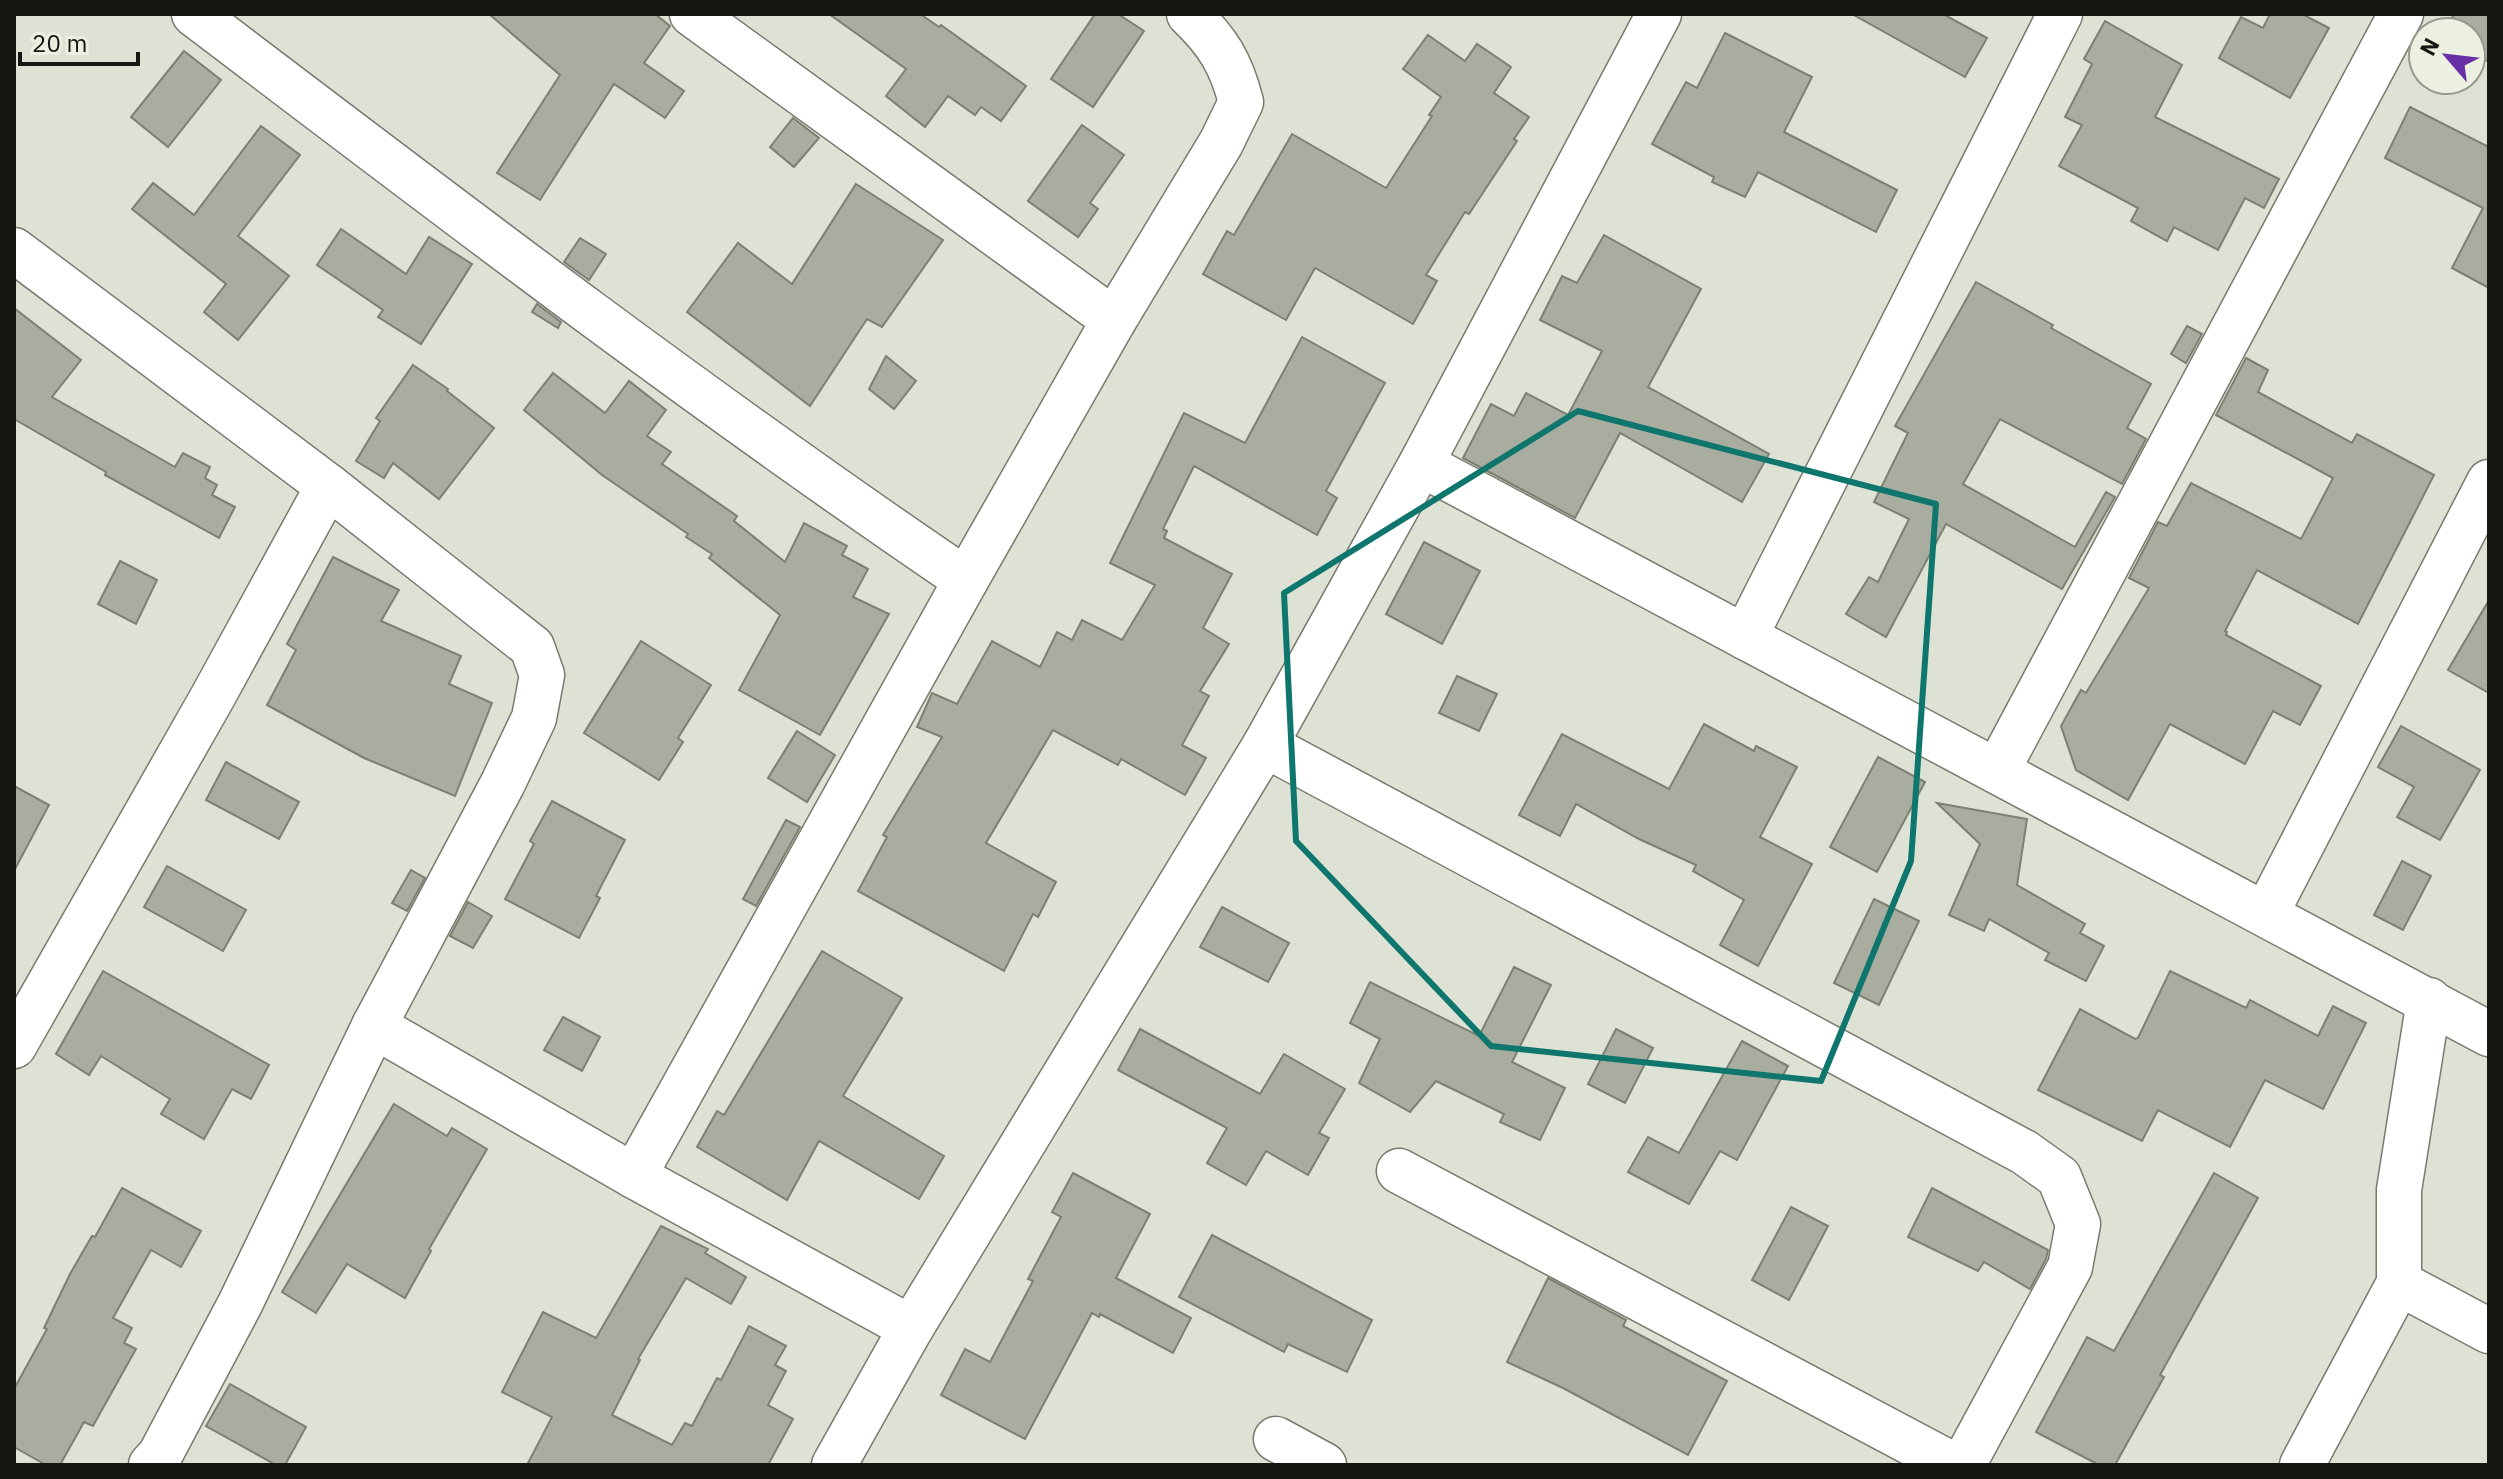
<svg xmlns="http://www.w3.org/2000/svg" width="2503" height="1479" viewBox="0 0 2503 1479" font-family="'IBM Plex Sans',sans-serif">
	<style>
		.building { fill: #a9ada0; stroke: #7c8073; stroke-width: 2 }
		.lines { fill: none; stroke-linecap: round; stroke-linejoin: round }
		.minor-casing { stroke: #777b6e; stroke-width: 47 }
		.minor { stroke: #fff; stroke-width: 44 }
		.marked { fill: none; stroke: #0f766e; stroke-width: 6; stroke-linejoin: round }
	</style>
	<rect width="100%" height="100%" fill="#dee2d4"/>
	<g class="building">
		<path d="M 489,14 L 655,14 L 670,26 L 644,63 L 684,91 L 665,118 L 614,84 L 540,200 L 497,173 L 560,75 Z"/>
		<path d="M 829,14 L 920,14 L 939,27 L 941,25 L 1026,86 L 1001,121 L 981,107 L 975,115 L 948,96 L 925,127 L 886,96 L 906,69 Z"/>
		<path d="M 1095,14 L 1118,14 L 1144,31 L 1093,107 L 1051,79 Z"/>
		<path d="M 1852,14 L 1943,14 L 1987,38 L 1965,77 Z"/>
		<path d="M 2270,14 L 2302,14 L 2329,28 L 2290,98 L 2219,58 L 2241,17 L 2263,28 Z"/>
		<path d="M 2454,14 L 2489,14 L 2489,62 L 2471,52 L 2471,32 L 2444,32 Z"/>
		<path d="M 2105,21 L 2182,65 L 2155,117 L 2279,179 L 2264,208 L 2245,198 L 2218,250 L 2174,227 L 2167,241 L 2131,221 L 2138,208 L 2059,166 L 2082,125 L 2065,117 L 2092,64 L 2084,59 Z"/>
		<path d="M 1725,33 L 1812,77 L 1784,132 L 1897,190 L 1876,232 L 1758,172 L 1745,197 L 1712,182 L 1714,177 L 1652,144 L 1686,82 L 1697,88 Z"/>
		<path d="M 1428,35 L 1465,61 L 1477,44 L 1511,67 L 1494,93 L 1529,117 L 1514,139 L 1517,141 L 1469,214 L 1465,212 L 1426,275 L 1437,281 L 1413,324 L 1315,268 L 1286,320 L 1203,274 L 1227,231 L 1234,235 L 1292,134 L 1386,188 L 1432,116 L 1429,115 L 1441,97 L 1403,69 Z"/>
		<path d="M 184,51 L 221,80 L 168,147 L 131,117 Z"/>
		<path d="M 2410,107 L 2489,147 L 2489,288 L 2452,268 L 2483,208 L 2385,158 Z"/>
		<path d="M 793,118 L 819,138 L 794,167 L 770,147 Z"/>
		<path d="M 1082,125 L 1124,155 L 1090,203 L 1098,209 L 1078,237 L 1028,201 Z"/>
		<path d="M 261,126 L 300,155 L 238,236 L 289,276 L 238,340 L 204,312 L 226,284 L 132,209 L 153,183 L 194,215 Z"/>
		<path d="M 856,184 L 943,240 L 882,327 L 867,319 L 810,406 L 687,312 L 738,243 L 792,284 Z"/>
		<path d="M 341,229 L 406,274 L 429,237 L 472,264 L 421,344 L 378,317 L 383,310 L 317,265 Z"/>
		<path d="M 1604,235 L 1701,289 L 1648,387 L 1769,454 L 1742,502 L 1620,433 L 1575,518 L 1463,458 L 1491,404 L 1514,416 L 1526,393 L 1568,415 L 1602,351 L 1540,320 L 1562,276 L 1577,283 Z"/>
		<path d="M 580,238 L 606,254 L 589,280 L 564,262 Z"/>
		<path d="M 1976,282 L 2053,325 L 2051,328 L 2151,384 L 2127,428 L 2146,439 L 2122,484 L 2000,419 L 1963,484 L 2075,547 L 2106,492 L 2115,497 L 2062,589 L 1946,524 L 1886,637 L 1846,614 L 1869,577 L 1878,582 L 1909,519 L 1874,502 L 1908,433 L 1895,426 Z"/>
		<path d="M 537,304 L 561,322 L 558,328 L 532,312 Z"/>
		<path d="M 14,308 L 81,360 L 52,397 L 175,467 L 183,453 L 210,467 L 205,478 L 217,485 L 212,495 L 235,507 L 219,538 L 105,475 L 106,472 L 14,419 Z"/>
		<path d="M 2187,326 L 2202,334 L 2186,363 L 2171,354 Z"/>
		<path d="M 1302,337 L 1385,383 L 1326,491 L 1337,498 L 1317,535 L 1194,466 L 1163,529 L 1167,531 L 1164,538 L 1232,574 L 1203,628 L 1229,644 L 1200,691 L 1209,696 L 1182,745 L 1206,758 L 1185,795 L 1121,759 L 1118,765 L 1053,730 L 986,843 L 1056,882 L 1038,917 L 1033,914 L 1004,971 L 858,891 L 887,837 L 883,835 L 942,737 L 917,727 L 932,693 L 957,704 L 992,641 L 1040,667 L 1057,632 L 1072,640 L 1082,620 L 1122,640 L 1155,585 L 1110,563 L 1184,413 L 1245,443 Z"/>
		<path d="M 886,356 L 916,381 L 894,409 L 869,389 Z"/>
		<path d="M 2246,358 L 2268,370 L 2258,392 L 2352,443 L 2357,434 L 2434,475 L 2358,624 L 2257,570 L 2225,631 L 2227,632 L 2226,635 L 2321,686 L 2300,725 L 2273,711 L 2245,764 L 2170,724 L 2128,800 L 2076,770 L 2061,726 L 2081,690 L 2086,693 L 2149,588 L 2129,578 L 2158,522 L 2167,526 L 2191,483 L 2301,539 L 2333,478 L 2216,415 Z"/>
		<path d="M 413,365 L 448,389 L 447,391 L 494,428 L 439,499 L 393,463 L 384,478 L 356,461 L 380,421 L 376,418 Z"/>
		<path d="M 553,373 L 605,413 L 629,381 L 666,410 L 647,436 L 671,452 L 662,464 L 737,516 L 734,521 L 785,562 L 804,523 L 847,546 L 842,555 L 868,569 L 853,597 L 889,614 L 820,735 L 739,690 L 780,615 L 709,558 L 712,554 L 686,537 L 688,534 L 602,475 L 524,410 Z"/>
		<path d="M 1424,542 L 1480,571 L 1442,644 L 1386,614 Z"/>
		<path d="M 333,557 L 399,590 L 381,621 L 461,656 L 449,684 L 492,703 L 455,796 L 364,758 L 267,705 L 296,650 L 287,644 Z"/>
		<path d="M 120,561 L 157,580 L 136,624 L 98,604 Z"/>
		<path d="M 2489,600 L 2489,693 L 2448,670 Z"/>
		<path d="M 641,641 L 711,685 L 678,738 L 683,742 L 659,780 L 584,733 Z"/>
		<path d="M 1457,676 L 1497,694 L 1479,731 L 1439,713 Z"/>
		<path d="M 1704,724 L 1754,751 L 1756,746 L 1797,767 L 1760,837 L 1812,864 L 1758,966 L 1720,945 L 1744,900 L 1693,871 L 1696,865 L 1639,839 L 1576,804 L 1560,836 L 1519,815 L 1562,734 L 1669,789 Z"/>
		<path d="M 2401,726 L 2480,770 L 2440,840 L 2397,817 L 2414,787 L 2378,767 Z"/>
		<path d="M 797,731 L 835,755 L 807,802 L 768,778 Z"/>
		<path d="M 1878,757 L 1925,782 L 1877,872 L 1830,847 Z"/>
		<path d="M 226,762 L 299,802 L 279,839 L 206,800 Z"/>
		<path d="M 14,786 L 49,805 L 14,871 Z"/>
		<path d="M 552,801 L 625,840 L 596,896 L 600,898 L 579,938 L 505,899 L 534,844 L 530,841 Z"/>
		<path d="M 1937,803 L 2027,819 L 2017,885 L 2085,924 L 2080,933 L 2104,946 L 2086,981 L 2045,960 L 2049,953 L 1989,919 L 1984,931 L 1949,915 L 1980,844 Z"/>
		<path d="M 786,820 L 800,827 L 756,906 L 743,899 Z"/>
		<path d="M 2402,861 L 2431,876 L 2403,930 L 2374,915 Z"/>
		<path d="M 167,866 L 246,910 L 223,951 L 144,907 Z"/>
		<path d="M 411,870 L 425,878 L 407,911 L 392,903 Z"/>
		<path d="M 1874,899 L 1919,921 L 1879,1005 L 1834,983 Z"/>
		<path d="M 468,902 L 492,916 L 473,948 L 450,936 Z"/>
		<path d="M 1222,907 L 1289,943 L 1268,982 L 1200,947 Z"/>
		<path d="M 822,951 L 902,998 L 843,1096 L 944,1156 L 919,1199 L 819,1141 L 787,1200 L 697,1147 L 717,1111 L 724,1115 Z"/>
		<path d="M 1514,967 L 1551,985 L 1512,1062 L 1565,1088 L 1540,1140 L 1500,1122 L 1504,1114 L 1436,1081 L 1410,1112 L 1359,1083 L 1380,1039 L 1350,1023 L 1370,982 L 1479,1036 Z"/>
		<path d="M 103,971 L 269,1065 L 251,1099 L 232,1089 L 204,1139 L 161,1114 L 170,1099 L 101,1056 L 89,1075 L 56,1054 Z"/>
		<path d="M 2170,971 L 2246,1008 L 2250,1000 L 2318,1036 L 2333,1006 L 2366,1023 L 2323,1109 L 2265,1080 L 2230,1147 L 2158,1110 L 2142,1141 L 2038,1090 L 2080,1009 L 2135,1039 L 2138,1038 Z"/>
		<path d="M 563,1017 L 600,1037 L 582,1071 L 544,1050 Z"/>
		<path d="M 1140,1029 L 1260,1094 L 1284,1054 L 1345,1089 L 1319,1133 L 1329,1138 L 1308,1175 L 1266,1151 L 1246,1185 L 1207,1163 L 1227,1128 L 1118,1070 Z"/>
		<path d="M 1616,1029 L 1653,1048 L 1625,1103 L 1588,1084 Z"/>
		<path d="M 1742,1041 L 1788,1066 L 1737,1160 L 1720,1151 L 1689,1204 L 1628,1172 L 1648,1137 L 1679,1153 Z"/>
		<path d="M 394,1104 L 447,1136 L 452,1128 L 487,1149 L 429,1249 L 431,1251 L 405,1298 L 347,1264 L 316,1313 L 282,1292 Z"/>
		<path d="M 1073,1173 L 1150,1214 L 1116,1278 L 1191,1318 L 1173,1353 L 1100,1314 L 1099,1317 L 1092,1313 L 1025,1439 L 941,1395 L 965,1349 L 990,1362 L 1033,1281 L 1028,1279 L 1061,1217 L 1052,1212 Z"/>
		<path d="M 2214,1173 L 2258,1198 L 2160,1375 L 2164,1377 L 2115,1465 L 2099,1465 L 2036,1432 L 2087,1337 L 2114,1351 Z"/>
		<path d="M 122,1188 L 201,1231 L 181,1267 L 151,1250 L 113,1318 L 132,1328 L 124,1343 L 136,1349 L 93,1426 L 84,1422 L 60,1465 L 46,1465 L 14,1447 L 14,1389 L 47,1329 L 44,1328 L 70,1274 L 92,1236 L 95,1237 Z"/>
		<path d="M 1932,1188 L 2048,1250 L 2046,1259 L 2030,1289 L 1984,1262 L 1978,1271 L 1908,1237 Z"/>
		<path d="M 1791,1207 L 1828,1226 L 1789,1300 L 1752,1280 Z"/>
		<path d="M 661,1226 L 708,1249 L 705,1253 L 746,1277 L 731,1304 L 686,1278 L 638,1359 L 640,1360 L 612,1415 L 672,1445 L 685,1423 L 692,1426 L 717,1378 L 721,1380 L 749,1326 L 786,1346 L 775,1365 L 786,1371 L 768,1405 L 793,1419 L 768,1465 L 527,1465 L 552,1417 L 502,1392 L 543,1312 L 596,1338 Z"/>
		<path d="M 1212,1235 L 1372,1320 L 1347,1372 L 1288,1344 L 1284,1352 L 1179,1297 Z"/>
		<path d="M 1548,1278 L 1626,1320 L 1623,1326 L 1727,1381 L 1688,1455 L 1563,1388 L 1507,1362 Z"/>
		<path d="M 230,1384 L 306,1427 L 285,1465 L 276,1465 L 206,1426 Z"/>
	</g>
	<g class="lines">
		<g class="minor-casing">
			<g id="minor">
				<path d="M 194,14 C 448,207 702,401 966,580"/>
				<path d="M 692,14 L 1114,320"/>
				<path d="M 14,250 L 328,486 L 532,647 L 542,675 L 534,718 L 503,783 L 374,1026 L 634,1176 L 911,1328"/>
				<path d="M 1421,464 L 2489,1034"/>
				<path d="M 1745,637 L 2060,14"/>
				<path d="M 1265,745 L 2024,1152 L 2059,1177 L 2078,1224 L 2070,1267 L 1963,1465"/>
				<path d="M 1997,771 L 2401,14"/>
				<path d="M 2266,914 L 2489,482"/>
				<path d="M 14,1046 L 212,698 L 328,486"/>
				<path d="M 1399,1171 L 1953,1465"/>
				<path d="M 634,1176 L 966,580 L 1114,320 L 1221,143 L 1241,102 C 1231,63 1218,42 1189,14"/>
				<path d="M 2399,1283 L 2489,1331"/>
				<path d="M 1276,1439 L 1324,1465"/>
				<path d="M 151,1465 L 160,1455 L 240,1304 L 374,1026"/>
				<path d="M 834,1465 L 911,1328 L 1265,745 L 1421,464 L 1659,14"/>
				<path d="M 2302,1465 L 2399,1283 L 2399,1190 L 2429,1000"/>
			</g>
		</g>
		<use href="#minor" class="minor"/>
	</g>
	<path class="marked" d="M 1578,411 L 1936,504 L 1911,861 L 1821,1081 L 1491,1046 L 1296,841 L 1284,593 Z"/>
	<rect width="2503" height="1479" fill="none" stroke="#151712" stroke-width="32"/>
	<g transform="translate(2447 56) rotate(298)"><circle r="38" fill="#ebf0e1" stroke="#95998e" stroke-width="2"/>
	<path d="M0-6L14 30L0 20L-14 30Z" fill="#6830a7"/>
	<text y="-12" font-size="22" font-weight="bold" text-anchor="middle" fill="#151712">N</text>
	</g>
	<path d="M20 52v12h118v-12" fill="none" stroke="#151712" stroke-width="4"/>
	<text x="32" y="52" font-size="24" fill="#151712" stroke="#ebf0e1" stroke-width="6" paint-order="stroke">20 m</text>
</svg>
